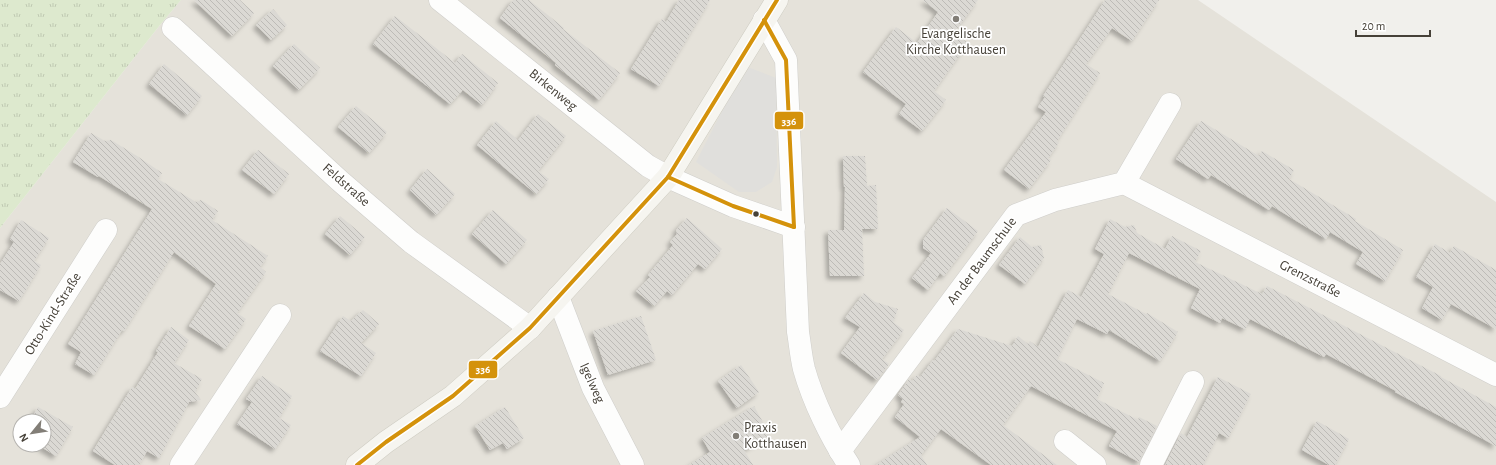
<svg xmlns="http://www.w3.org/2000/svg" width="1496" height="465" viewBox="0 0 1496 465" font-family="'Alegreya Sans',sans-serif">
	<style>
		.residential { fill: #e5e2da; fill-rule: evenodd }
		.grass { fill: url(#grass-tufts) }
		.parking { fill: #e0dfdc }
		.building { fill: url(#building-back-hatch); filter: url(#shadow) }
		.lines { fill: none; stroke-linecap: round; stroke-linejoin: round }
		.street-casing { stroke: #cfceca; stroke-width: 23 }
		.secondary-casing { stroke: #cfcdc3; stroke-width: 23 }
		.street { stroke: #fdfdfc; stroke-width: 22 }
		.secondary { stroke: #f6f5f0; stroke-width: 22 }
		.bus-1-casing { stroke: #fff; stroke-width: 7 }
		.bus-1 { stroke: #d4920b; stroke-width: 4 }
		.poi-dot { fill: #827e77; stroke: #fff; stroke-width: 1.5 }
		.bus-dot { fill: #464138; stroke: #fff; stroke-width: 1.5 }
		.labels { text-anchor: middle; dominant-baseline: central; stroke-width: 3.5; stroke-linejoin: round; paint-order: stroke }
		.poi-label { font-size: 14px; fill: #464138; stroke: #fff }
		.street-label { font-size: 14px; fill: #464138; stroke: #fff }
		.line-badge { stroke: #fff; stroke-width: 1.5 }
		.badge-label { font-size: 11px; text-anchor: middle; font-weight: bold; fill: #fff }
	</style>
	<defs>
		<pattern id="grass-tufts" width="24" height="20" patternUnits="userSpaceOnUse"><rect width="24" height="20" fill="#dde9ce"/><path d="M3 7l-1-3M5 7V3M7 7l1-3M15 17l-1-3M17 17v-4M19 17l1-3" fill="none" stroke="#bfc9b2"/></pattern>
		<pattern id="building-back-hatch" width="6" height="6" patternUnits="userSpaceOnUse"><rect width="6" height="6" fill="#dbd9d4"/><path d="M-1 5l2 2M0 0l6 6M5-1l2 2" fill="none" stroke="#bdbbb7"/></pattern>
		<filter id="shadow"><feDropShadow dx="-3.5" dy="3.5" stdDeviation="2" flood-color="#0004"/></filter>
	</defs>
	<rect width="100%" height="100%" fill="#f1f0ec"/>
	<path class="residential" d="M 181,0 L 1198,0 L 1496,202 L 1496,465 L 0,465 L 0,228 L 160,25 ZM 20,421 L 44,421 L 44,445 L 20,445 Z"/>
	<path class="grass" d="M 0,0 L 181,0 L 160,25 L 0,228 Z"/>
	<path class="parking" d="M 745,66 L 776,78 L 777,167 L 772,182 L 756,192 L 739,192 L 696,162 Z"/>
	<g class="building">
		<path d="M 194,0 L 240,0 L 254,13 L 232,36 Z"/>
		<path d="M 513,0 L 529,0 L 564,28 L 563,29 L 620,73 L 599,100 L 555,65 L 556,63 L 500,18 Z"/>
		<path d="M 679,0 L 710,0 L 659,86 L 631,69 L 662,19 L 666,22 Z"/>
		<path d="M 923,0 L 978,0 L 954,33 L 968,43 L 934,91 L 946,100 L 922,131 L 899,114 L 906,104 L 863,72 L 896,27 L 917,43 L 938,12 Z"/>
		<path d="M 1105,0 L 1159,0 L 1132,41 L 1112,28 L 1086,64 L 1100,73 L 1057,141 L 1059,143 L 1048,158 L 1051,160 L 1029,189 L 1004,170 L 1046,112 L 1038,107 L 1045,97 L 1043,96 Z"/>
		<path d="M 273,9 L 287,25 L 271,40 L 256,25 Z"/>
		<path d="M 395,16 L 455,63 L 462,54 L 498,83 L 482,105 L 463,90 L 450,104 L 373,44 Z"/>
		<path d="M 294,44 L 320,68 L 299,90 L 273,66 Z"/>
		<path d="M 164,64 L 202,96 L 187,115 L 149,84 Z"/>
		<path d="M 356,106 L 387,132 L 369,153 L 338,127 Z"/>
		<path d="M 538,114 L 566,136 L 538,171 L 549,179 L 536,194 L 477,145 L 496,121 L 518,140 Z"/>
		<path d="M 1201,121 L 1259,156 L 1262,151 L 1294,170 L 1289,179 L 1356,219 L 1355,221 L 1403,250 L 1385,281 L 1356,264 L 1363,252 L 1330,232 L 1326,239 L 1272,206 L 1269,210 L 1211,175 L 1208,179 L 1176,159 Z"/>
		<path d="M 91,133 L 105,141 L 111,140 L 137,156 L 162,173 L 158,179 L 196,202 L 201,200 L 218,211 L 212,220 L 268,256 L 260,267 L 266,272 L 237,313 L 246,319 L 225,349 L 189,326 L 216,284 L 174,252 L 124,331 L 122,330 L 94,375 L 75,364 L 81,352 L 68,344 L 152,209 L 99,176 L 98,177 L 73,162 Z"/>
		<path d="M 258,150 L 289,174 L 274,194 L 242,170 Z"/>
		<path d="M 843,156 L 865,156 L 867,186 L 876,185 L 878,229 L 862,229 L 864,276 L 830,276 L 828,230 L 844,230 L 845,187 L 844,187 Z"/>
		<path d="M 427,169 L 455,194 L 436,215 L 410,190 Z"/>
		<path d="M 947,208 L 978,231 L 944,276 L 940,273 L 928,290 L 912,278 L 931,253 L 923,248 L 923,240 Z"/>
		<path d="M 493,210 L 527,240 L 506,264 L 472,234 Z"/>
		<path d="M 340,216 L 365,237 L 350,255 L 325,234 Z"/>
		<path d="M 687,218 L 722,249 L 705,269 L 698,264 L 672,295 L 667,291 L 654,306 L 636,291 L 650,277 L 648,275 L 673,245 L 670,242 L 677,234 L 676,230 Z"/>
		<path d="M 1110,219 L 1125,227 L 1134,225 L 1137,233 L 1165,249 L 1172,236 L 1201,251 L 1195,262 L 1262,294 L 1267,286 L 1441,376 L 1441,377 L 1496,407 L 1496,446 L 1395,392 L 1396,391 L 1326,354 L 1324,357 L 1250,319 L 1245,329 L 1222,318 L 1220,323 L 1191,308 L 1200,289 L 1129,253 L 1108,294 L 1146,314 L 1147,313 L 1178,332 L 1160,361 L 1109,330 L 1107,334 L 1077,319 L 1057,359 L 1104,383 L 1097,399 L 1138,420 L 1139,417 L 1157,426 L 1139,462 L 1109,446 L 1117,431 L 1031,386 L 1003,425 L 1057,465 L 991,465 L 941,429 L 921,455 L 927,465 L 876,465 L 920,437 L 895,417 L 904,404 L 901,402 L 903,399 L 898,395 L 909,379 L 912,381 L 917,375 L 920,377 L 933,360 L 934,361 L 958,329 L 1012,346 L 1018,336 L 1028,344 L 1030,341 L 1038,347 L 1068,290 L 1081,297 L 1104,254 L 1095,249 Z"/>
		<path d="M 21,220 L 49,238 L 34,261 L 41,265 L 19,301 L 0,290 L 0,264 L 14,242 L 10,239 Z"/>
		<path d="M 1020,237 L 1032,247 L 1041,245 L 1044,258 L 1025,284 L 999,265 Z"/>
		<path d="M 1435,244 L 1450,253 L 1454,246 L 1496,270 L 1496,329 L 1451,304 L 1442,320 L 1422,308 L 1433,287 L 1416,277 Z"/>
		<path d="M 864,293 L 875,302 L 898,309 L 893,322 L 904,330 L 882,359 L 889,364 L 877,380 L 841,353 L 860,327 L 845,318 Z"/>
		<path d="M 363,310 L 379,324 L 361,343 L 376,353 L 361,376 L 320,351 L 343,316 L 351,321 Z"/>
		<path d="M 641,316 L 656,360 L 608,375 L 593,331 Z"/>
		<path d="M 171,327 L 189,340 L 174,363 L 202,379 L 195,392 L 201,400 L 189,402 L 159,458 L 147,451 L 139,465 L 115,465 L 93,451 L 132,387 L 135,389 L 158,352 L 156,351 Z"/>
		<path d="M 741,365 L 759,392 L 737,408 L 718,381 Z"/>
		<path d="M 262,376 L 292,396 L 279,418 L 291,425 L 275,449 L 237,424 L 252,402 L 246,399 Z"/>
		<path d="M 1218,377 L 1251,394 L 1228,438 L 1219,433 L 1203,465 L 1165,465 L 1181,433 L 1187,437 Z"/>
		<path d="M 754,406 L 770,435 L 744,450 L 753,465 L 689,465 L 710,452 L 702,438 Z"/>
		<path d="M 38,407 L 73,427 L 56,456 L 38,445 L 44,445 L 44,421 L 30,421 Z"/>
		<path d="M 505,407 L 524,438 L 507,449 L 503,443 L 490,450 L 475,426 Z"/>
		<path d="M 1317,421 L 1349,439 L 1335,465 L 1329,465 L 1302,450 Z"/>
	</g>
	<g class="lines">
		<g class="street-casing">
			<g id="street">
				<path d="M 440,0 L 648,166 L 668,177 L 733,206 L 794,227"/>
				<path d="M 764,20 L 786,60 L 798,332 C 800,344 801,357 804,369 C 813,401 831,438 849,465"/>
				<path d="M 173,28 L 340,181 L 411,242 L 530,328"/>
				<path d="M 1124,183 L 1496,375"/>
				<path d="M 558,297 L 593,388 L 633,465"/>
				<path d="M 0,397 L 106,230"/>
				<path d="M 1065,441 L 1095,465"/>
				<path d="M 840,451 L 1016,215 L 1055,200 L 1124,183 L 1170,104"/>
				<path d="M 181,465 L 280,315"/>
				<path d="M 1151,465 L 1193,382"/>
			</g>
		</g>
		<g class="secondary-casing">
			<path id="secondary" d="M 357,465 L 386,442 L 453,396 L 530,328 L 668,177 L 777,0"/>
		</g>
		<use href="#street" class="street"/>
		<use href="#secondary" class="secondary"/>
		<g class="bus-1-casing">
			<g id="bus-1">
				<path d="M 764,20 L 786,60 L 794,227"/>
				<path d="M 668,177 L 733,206 L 794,227"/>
				<path d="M 357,465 L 386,442 L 453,396 L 530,328 L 668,177 L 777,0"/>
			</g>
		</g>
		<use href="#bus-1" class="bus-1"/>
	</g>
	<g class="poi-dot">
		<circle cx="956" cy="19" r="4"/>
		<circle cx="736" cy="436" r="4"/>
	</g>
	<circle class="bus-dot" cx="756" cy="214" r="3.5"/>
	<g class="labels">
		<g class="poi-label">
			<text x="956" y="34">Evangelische<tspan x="956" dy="16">Kirche Kotthausen</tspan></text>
			<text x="744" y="428" text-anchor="start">Praxis<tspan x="744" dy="16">Kotthausen</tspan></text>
		</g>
		<g class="street-label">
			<text transform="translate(553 90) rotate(39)">Birkenweg</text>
			<text transform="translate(346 185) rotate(41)">Feldstraße</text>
			<text transform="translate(982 261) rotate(-53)">An der Baumschule</text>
			<text transform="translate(1310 279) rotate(27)">Grenzstraße</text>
			<text transform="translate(53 314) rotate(-58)">Otto-Kind-Straße</text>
			<text transform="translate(592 383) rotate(66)">Igelweg</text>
		</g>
	</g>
	<g class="line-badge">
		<rect x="774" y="111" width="30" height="19" rx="4" fill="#d4920b"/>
		<rect x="468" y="360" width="30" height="19" rx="4" fill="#d4920b"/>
	</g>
	<g class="badge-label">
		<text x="789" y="125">336</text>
		<text x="483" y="373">336</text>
	</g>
	<g transform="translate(32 433) rotate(240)"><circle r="19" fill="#ffffff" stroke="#b5b3af"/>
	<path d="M0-3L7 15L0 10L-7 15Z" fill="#827e77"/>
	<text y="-6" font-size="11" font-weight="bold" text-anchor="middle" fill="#464138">N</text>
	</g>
	<path d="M1356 30v6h74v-6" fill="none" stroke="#464138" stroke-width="2"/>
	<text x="1362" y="30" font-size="12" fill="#464138" stroke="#ffffff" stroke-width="3" paint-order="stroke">20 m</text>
</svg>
